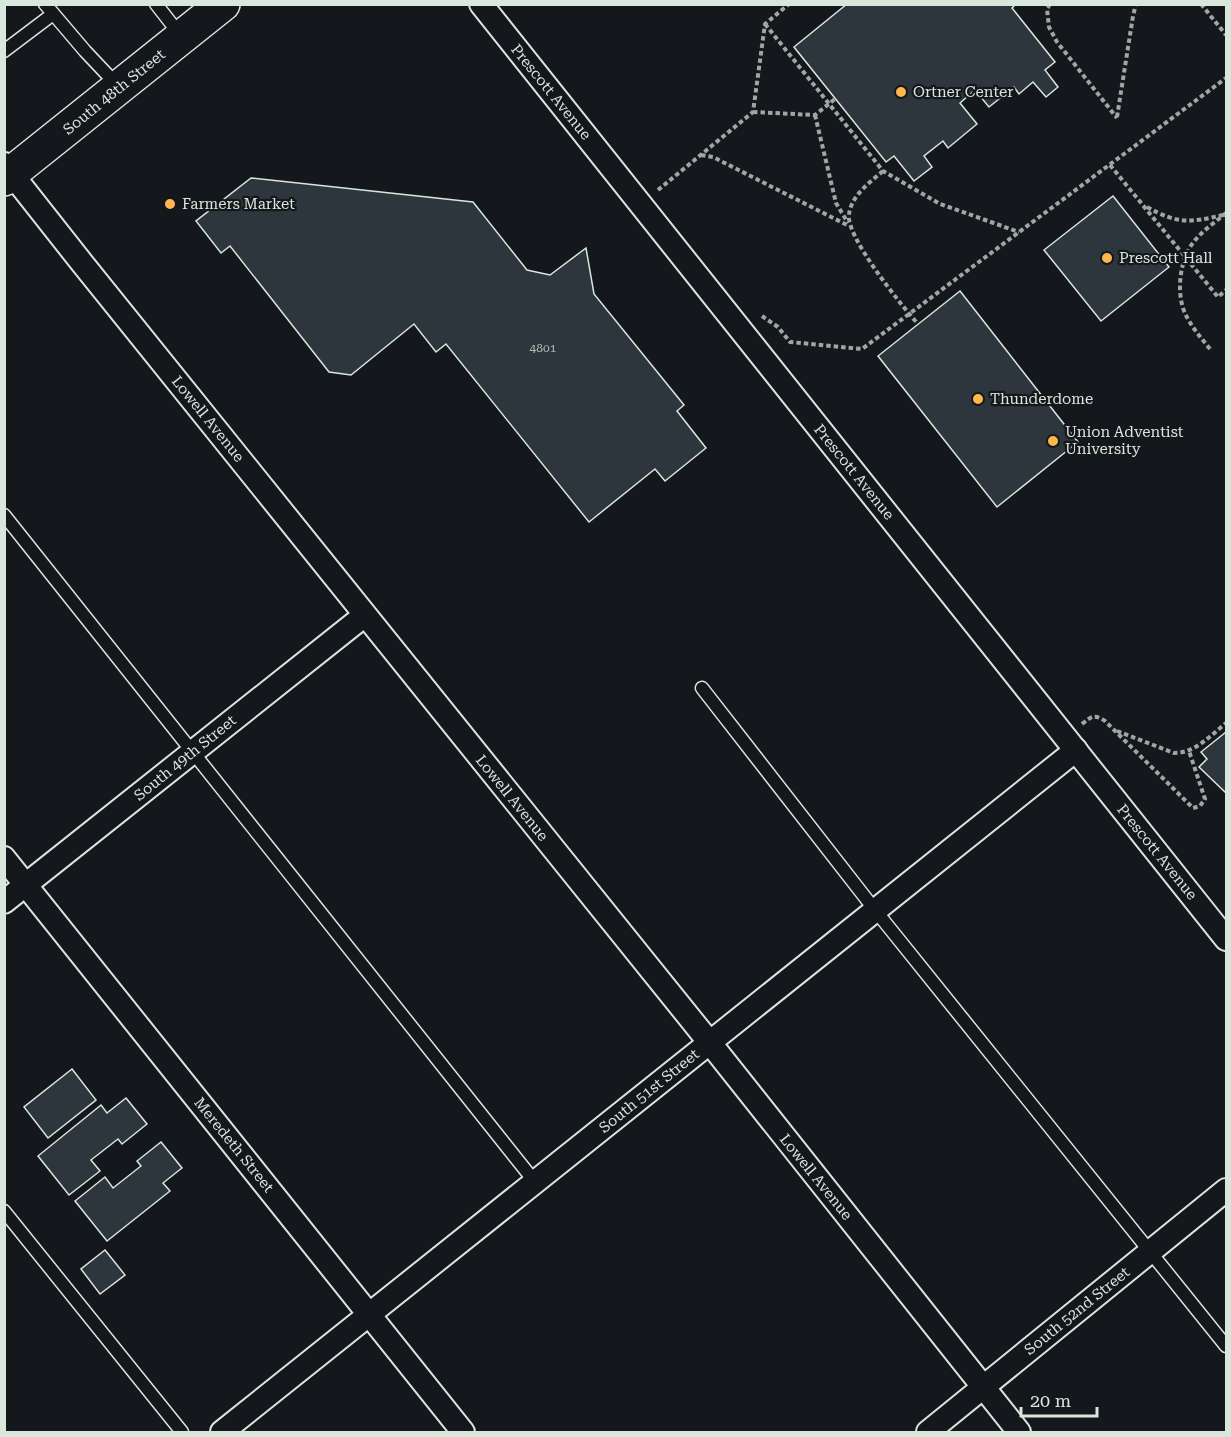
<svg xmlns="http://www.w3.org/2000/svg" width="1231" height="1437" viewBox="0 0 1231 1437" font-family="'Roboto Serif',serif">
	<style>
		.building { fill: #2c363c; stroke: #d8e6dc; stroke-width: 1.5 }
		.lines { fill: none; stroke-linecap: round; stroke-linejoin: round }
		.service-casing { stroke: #d8e6dc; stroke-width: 15 }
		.minor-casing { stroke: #d8e6dc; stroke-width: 26 }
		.secondary-casing { stroke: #d8e6dc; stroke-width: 36 }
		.path { stroke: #9da8a2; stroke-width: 4; stroke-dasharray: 4.5 3; stroke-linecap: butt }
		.service { stroke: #14181c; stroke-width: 12 }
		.minor { stroke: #14181c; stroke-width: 22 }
		.secondary { stroke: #14181c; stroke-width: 33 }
		.poi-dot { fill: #ffb74d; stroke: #14181c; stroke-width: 2 }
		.labels { text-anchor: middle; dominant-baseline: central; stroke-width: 4.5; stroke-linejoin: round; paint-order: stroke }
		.number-label { font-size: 12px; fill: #adbab4 }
		.street-label { font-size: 15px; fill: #d8e6dc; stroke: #14181c }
		.poi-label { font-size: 15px; fill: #d8e6dc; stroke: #14181c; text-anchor: start }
	</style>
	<rect width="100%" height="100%" fill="#14181c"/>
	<g class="building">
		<path d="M 847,4 L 1016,4 L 1012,8 L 1055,62 L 1045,70 L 1058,87 L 1046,97 L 1033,82 L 1019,94 L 1014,87 L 989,107 L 975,90 L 960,103 L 977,124 L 948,148 L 943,141 L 924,156 L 932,167 L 914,181 L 894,156 L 886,162 L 794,47 Z"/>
		<path d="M 251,178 L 473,202 L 527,270 L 550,275 L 586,248 L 594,294 L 684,405 L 677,411 L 706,448 L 665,481 L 655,469 L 589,522 L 446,344 L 436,352 L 414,324 L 351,375 L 329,372 L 230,246 L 221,253 L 196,221 Z"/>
		<path d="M 1113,196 L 1169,267 L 1101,321 L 1044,250 Z"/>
		<path d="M 960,291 L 1078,442 L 997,507 L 878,356 Z"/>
		<path d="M 1226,732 L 1226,793 L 1199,767 L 1207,759 L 1201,752 Z"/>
		<path d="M 72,1069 L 96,1100 L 48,1138 L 24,1107 Z"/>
		<path d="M 126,1098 L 147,1124 L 122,1144 L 118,1139 L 91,1160 L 100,1171 L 69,1195 L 38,1156 L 101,1105 L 107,1113 Z"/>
		<path d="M 161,1142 L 182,1168 L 163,1183 L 170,1191 L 107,1241 L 75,1201 L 105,1177 L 113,1188 L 141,1166 L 137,1161 Z"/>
		<path d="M 105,1250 L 125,1275 L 100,1294 L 81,1269 Z"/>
	</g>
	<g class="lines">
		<g class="service-casing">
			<g id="service">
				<path d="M 45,4 L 85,51 L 118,86"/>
				<path d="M 156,4 L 181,36"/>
				<path d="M 4,51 L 53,14"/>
				<path d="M 4,515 L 535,1182"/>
				<path d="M 702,688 L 875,910 L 1226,1346"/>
				<path d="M 4,1211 L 182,1432"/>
			</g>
		</g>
		<g class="minor-casing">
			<g id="minor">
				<path d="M 481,4 L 1226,939"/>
				<path d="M 4,164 L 82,263 L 710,1043 L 1019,1432"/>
				<path d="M 4,858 L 463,1432"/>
				<path d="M 4,902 L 365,615"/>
				<path d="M 222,1432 L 1076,750"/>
				<path d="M 928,1432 L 1226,1190"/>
			</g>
		</g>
		<g class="secondary-casing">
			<path id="secondary" d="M 4,179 L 223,4"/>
		</g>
		<g class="path">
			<path d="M 1050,4 L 1047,9 L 1049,27 L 1057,42 L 1117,118"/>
			<path d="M 1201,4 L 1226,35"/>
			<path d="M 765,24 L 883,171 L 940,204 L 1019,232"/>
			<path d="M 753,112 L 815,115 L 835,99"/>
			<path d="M 815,115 L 836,203 L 848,223"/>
			<path d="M 1117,117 L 1133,16 L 1136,4"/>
			<path d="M 701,155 L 713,157 L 849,226"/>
			<path d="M 1110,165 L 1218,297 L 1226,290"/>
			<path d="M 883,171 C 869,183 852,195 849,214 C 845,236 902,306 918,324"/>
			<path d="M 658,190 L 753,112 L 765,24 L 789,4"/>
			<path d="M 1147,207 C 1178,224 1189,223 1223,215"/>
			<path d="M 762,316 L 778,327 L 790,342 L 862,349 L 1226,78"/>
			<path d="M 1210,349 C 1202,339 1194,330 1188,319 C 1174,297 1179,255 1198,237 C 1206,228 1217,221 1226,213"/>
			<path d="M 1082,724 C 1092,716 1094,714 1105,721 L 1193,808 L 1200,806 L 1205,799 L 1189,751"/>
			<path d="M 1117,731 L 1174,753 C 1195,753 1210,736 1226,723"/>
		</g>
		<use href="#service" class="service"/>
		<use href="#minor" class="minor"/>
		<use href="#secondary" class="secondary"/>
	</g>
	<g class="poi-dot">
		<circle cx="901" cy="92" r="6"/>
		<circle cx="170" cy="204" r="6"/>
		<circle cx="1107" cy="258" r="6"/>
		<circle cx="978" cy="399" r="6"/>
		<circle cx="1053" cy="441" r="6"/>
	</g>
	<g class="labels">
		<g class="number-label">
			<text x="543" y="348">4801</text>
		</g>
		<g class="street-label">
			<text transform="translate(114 92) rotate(-39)">South 48th Street</text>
			<text transform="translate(551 92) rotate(51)">Prescott Avenue</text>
			<text transform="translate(208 419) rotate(51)">Lowell Avenue</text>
			<text transform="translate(854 472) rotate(51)">Prescott Avenue</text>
			<text transform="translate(185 758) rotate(-39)">South 49th Street</text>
			<text transform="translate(512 798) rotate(51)">Lowell Avenue</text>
			<text transform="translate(1157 852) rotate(51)">Prescott Avenue</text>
			<text transform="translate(649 1091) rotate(-39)">South 51st Street</text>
			<text transform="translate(234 1145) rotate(51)">Meredeth Street</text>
			<text transform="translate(816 1177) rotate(51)">Lowell Avenue</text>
			<text transform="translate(1077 1311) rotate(-39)">South 52nd Street</text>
		</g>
		<g class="poi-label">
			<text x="913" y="92">Ortner Center</text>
			<text x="182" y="204">Farmers Market</text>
			<text x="1119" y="258">Prescott Hall</text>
			<text x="990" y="399">Thunderdome</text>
			<text x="1065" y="432">Union Adventist<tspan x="1065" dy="17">University</tspan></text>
		</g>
	</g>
	<rect width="1231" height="1437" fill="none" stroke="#d8e6dc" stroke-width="12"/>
	<path d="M1021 1407v9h76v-9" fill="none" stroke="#d8e6dc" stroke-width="3"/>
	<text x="1030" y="1407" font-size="18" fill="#d8e6dc" stroke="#14181c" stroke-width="4.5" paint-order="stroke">20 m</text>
</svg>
